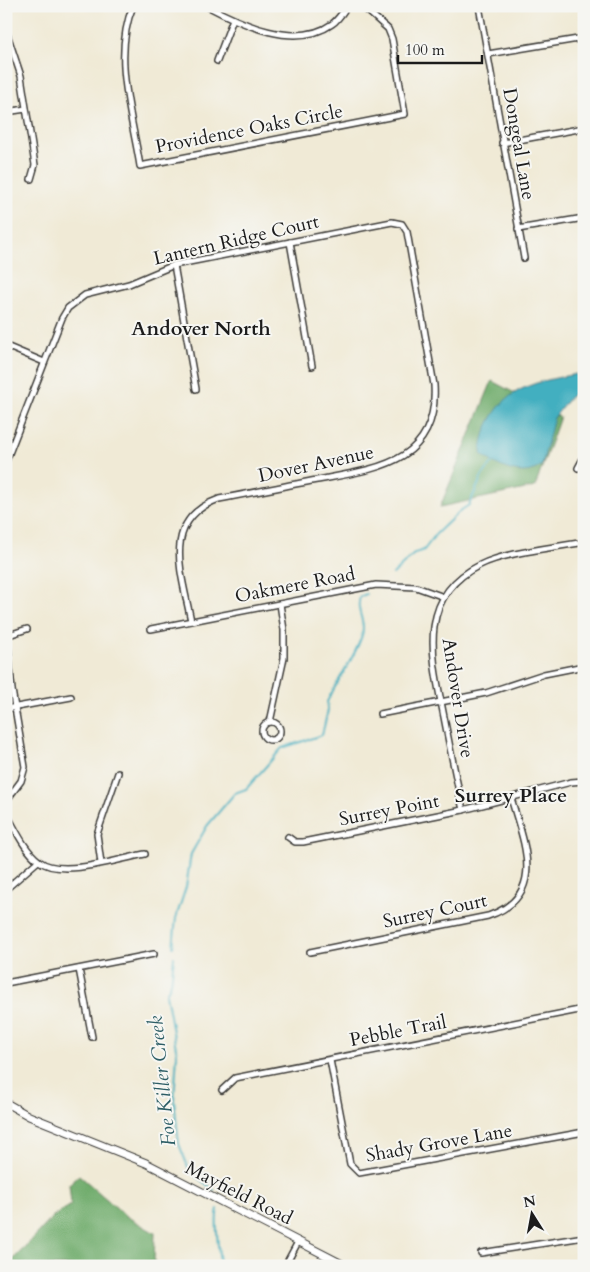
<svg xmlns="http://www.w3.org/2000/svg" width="590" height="1272" viewBox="0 0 590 1272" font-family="Cardo,serif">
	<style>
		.forest { fill: #6fac6c; stroke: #466444 }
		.water { fill: #42afc0; stroke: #2f666e }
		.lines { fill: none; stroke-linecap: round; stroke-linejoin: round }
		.stream { stroke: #42afc0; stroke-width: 2 }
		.street-casing { stroke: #3c3b38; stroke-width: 8 }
		.secondary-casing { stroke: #3c3b38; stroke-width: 9 }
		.street { stroke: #fff; stroke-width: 5 }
		.secondary { stroke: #fff; stroke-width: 7 }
		.labels { text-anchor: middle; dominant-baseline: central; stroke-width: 4; stroke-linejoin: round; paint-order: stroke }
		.street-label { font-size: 19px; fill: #1c1c1c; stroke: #f6f6f2 }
		.neighbourhood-label { font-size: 20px; font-weight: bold; fill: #1c1c1c; stroke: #f6f6f2 }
		.water-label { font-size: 20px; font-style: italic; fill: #2d5e66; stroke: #f6f6f2 }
	</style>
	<rect width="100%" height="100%" fill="#f6f6f2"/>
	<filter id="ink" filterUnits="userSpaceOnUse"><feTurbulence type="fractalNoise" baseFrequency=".02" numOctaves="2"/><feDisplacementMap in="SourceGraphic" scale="10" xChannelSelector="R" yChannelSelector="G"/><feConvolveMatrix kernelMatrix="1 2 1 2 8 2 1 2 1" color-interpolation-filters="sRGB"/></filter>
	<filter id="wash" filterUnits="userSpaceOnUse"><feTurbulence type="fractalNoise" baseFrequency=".0096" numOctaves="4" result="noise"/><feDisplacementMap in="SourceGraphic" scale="20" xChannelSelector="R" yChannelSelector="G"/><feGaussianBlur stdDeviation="1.12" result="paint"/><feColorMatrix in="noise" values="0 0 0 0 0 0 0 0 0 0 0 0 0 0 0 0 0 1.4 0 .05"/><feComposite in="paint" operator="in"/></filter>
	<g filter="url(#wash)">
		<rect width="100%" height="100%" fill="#f0ead6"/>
		<g class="forest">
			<path d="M 492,381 L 560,417 L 535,487 L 440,507 Z"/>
			<path d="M 79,1175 L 126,1216 L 155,1233 L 154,1266 L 7,1266 L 54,1216 L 71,1205 L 69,1184 Z"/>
		</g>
		<path class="water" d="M 576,374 L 583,379 L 583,386 L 569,398 L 554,418 L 542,465 C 524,481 496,466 481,454 C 481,432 495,406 513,394 C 530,382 556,378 576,374 Z"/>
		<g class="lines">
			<g class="stream">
				<path d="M 393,574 L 415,553 L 424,550 L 436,534 L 460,511 L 469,505 L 482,476 L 492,463"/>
				<path d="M 173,947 L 176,918 L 186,887 L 191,854 L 207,826 L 235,793 L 246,789 L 282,748 L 322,735 L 328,710 L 327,702 C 334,686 364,643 363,628 C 363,616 356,611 360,597 L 366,594"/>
				<path d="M 174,957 L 171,983 L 166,994 L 177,1054 L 174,1100 L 179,1144 L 190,1172 L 214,1190"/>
				<path d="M 218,1209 C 214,1223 219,1249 220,1266"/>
			</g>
		</g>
	</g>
	<g filter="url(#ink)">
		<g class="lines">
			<g class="street-casing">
				<g id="street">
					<path d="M 133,6 C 112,56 132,115 140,166 L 405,114 L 392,39 L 388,29 L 362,6"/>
					<path d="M 207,6 C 241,24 296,50 332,24 C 338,20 343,12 347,6"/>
					<path d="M 479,6 L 524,258"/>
					<path d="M 6,31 L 21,76 L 35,165 L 31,179"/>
					<path d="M 488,54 L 584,38"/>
					<path d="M 217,61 L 233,19"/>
					<path d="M 6,112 L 26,109"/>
					<path d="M 502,143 L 584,128"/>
					<path d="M 518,229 L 584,218"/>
					<path d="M 290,242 L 312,366"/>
					<path d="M 174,265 L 196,389"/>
					<path d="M 6,346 L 44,362"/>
					<path d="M 6,461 L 62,318 L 68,308 L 85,295 L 129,284 L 174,265 L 392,222 L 402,224 L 407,232 L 434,385 C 439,463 376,469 317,480 C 284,486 252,493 219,499 C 160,520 182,574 191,621"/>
					<path d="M 578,468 L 584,457"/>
					<path d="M 151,629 L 376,585 L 416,587 L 444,597"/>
					<path d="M 6,636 L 27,629"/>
					<path d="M 6,709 L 71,697"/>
					<path d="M 380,714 L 486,693 L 544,674 L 584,666"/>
					<circle cx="271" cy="731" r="9"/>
					<path d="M 270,722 L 284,658 L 284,630 L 280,604"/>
					<path d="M 6,801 L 21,781 L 25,767 L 12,690 L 7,637"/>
					<path d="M 463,810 C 456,779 450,748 444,717 C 433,660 415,597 480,565 C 506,552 554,548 584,542"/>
					<path d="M 6,813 C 15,828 24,850 39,861 C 60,878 120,859 145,854"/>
					<path d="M 288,837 L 295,842 L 303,842 L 463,810 L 571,782 L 584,781"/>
					<path d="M 101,863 L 97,834 L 118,773"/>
					<path d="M 6,889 L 38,861"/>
					<path d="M 310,952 L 488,916 C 548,896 524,843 511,798"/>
					<path d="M 79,969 L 92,1037"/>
					<path d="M 6,983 L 154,954"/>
					<path d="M 330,1060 L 350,1164 L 359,1173 L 584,1132"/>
					<path d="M 222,1090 L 235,1078 L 584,1009"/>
					<path d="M 481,1253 L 584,1237"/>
					<path d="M 285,1266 L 298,1242"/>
				</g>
			</g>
			<g class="secondary-casing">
				<path id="secondary" d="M 6,1103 L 29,1116 L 146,1163 L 346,1266"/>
			</g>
			<use href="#street" class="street"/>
			<use href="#secondary" class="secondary"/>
		</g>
	</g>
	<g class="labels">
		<g class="street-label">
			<text transform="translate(249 129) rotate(-11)">Providence Oaks Circle</text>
			<text transform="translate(519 144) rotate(80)">Dongeal Lane</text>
			<text transform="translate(236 240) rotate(-13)">Lantern Ridge Court</text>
			<text transform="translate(316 464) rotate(-12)">Dover Avenue</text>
			<text transform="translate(295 585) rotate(-11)">Oakmere Road</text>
			<text transform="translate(458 698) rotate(81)">Andover Drive</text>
			<text transform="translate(389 810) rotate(-11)">Surrey Point</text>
			<text transform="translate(435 911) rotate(-12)">Surrey Court</text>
			<text transform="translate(398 1031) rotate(-11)">Pebble Trail</text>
			<text transform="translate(439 1143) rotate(-10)">Shady Grove Lane</text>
			<text transform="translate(239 1193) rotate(27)">Mayfield Road</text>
		</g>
		<g class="neighbourhood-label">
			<text x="201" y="328">Andover North</text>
			<text x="511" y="795">Surrey Place</text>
		</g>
		<g class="water-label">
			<text transform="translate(162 1081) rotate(-96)">Foe Killer Creek</text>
		</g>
	</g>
	<rect width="590" height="1272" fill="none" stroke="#f6f6f2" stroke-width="25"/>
	<g transform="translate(532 1214) rotate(349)" stroke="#f6f6f2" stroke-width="4" paint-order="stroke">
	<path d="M0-4L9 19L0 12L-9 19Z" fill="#1c1c1c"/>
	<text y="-8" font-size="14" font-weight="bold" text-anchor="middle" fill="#1c1c1c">N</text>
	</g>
	<path d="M398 55v8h84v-8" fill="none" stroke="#1c1c1c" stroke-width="2.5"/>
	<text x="405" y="55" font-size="15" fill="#1c1c1c" stroke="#f6f6f2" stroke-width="4" paint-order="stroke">100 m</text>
</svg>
